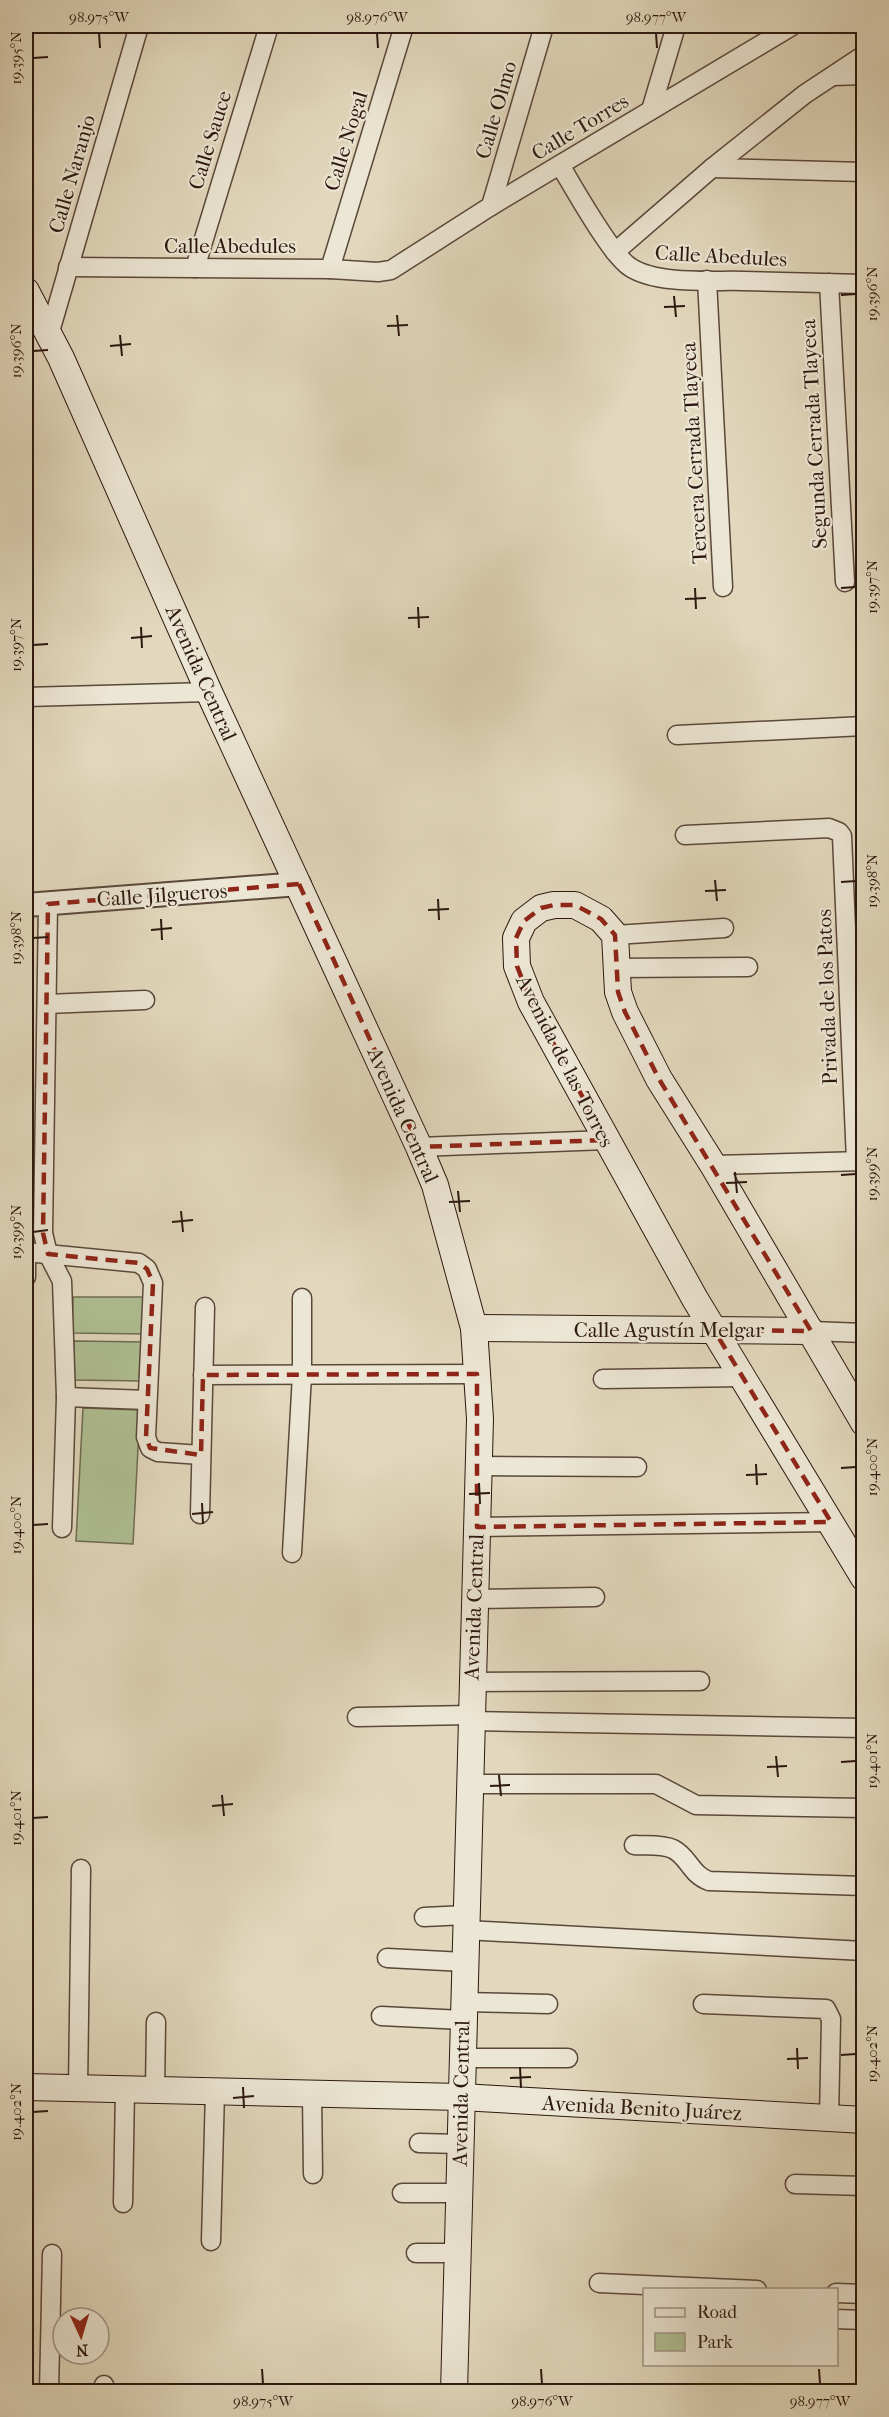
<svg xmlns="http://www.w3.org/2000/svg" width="889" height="2417" viewBox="0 0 889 2417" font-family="'IM FELL French Canon',serif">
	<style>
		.green { fill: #afc094; stroke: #6e6c52; stroke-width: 1.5 }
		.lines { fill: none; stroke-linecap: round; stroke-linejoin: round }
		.minor-casing { stroke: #5a483a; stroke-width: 21 }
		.tertiary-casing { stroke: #5a483a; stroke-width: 26 }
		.secondary-casing { stroke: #2c180f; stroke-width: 28 }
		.minor { stroke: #ece6d4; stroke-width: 18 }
		.tertiary { stroke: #ece6d4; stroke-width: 22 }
		.secondary { stroke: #ece6d4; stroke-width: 26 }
		.marked { fill: none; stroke: #8f2418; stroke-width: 4.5; stroke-dasharray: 12 8; stroke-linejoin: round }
		.ticks { fill: none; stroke: #2c180f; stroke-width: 2 }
		.labels { text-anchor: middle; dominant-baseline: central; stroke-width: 4.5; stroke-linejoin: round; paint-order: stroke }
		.street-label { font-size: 21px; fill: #2c180f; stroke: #ece6d4 }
		.neatline { fill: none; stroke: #2c180f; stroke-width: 2 }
		.ticks-label { font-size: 15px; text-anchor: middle; fill: #2c180f }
	</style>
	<rect width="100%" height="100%" fill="#e2d8bd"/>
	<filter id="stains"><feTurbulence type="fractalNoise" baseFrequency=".00333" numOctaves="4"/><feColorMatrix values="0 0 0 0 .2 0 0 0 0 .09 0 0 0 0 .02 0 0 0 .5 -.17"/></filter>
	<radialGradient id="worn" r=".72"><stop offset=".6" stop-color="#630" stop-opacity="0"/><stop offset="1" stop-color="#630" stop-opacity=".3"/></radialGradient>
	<g class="green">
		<path d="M 73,1297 L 148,1297 L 147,1334 L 72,1333 Z"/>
		<path d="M 74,1341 L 145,1342 L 144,1381 L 73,1380 Z"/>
		<path d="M 83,1408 L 140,1410 L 133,1544 L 76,1541 Z"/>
	</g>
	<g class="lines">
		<g class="minor-casing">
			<g id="minor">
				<path d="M 833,76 L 864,75"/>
				<path d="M 651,110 L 676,26"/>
				<path d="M 560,165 C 574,188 611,255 630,267 C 657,285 712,280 744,281 C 784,282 824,283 864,284"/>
				<path d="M 712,168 L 864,172"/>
				<path d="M 491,206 L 544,26"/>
				<path d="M 615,252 L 712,168 L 805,94 L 864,55"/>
				<path d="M 68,267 L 330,269 L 378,272 L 391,270 L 491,206 L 792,26"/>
				<path d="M 195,268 L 269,26"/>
				<path d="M 330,269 L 404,26"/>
				<path d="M 707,280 L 723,587"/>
				<path d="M 829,283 L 845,582"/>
				<path d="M 49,335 L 139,26"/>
				<path d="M 26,697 L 209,692"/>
				<path d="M 677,735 L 864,726"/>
				<path d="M 685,835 L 829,828 L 839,832 L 842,836 L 856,1161"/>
				<path d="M 48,904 L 43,1233 L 48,1254 L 62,1281 L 66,1397 L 62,1528"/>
				<path d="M 615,935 L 724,928"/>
				<path d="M 617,968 L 748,967"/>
				<path d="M 47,1004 L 145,1000"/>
				<path d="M 419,1147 L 606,1140"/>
				<path d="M 713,1165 L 864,1161"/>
				<path d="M 26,1252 L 139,1263 L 147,1269 L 153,1283 L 146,1437 L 150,1448 L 158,1452 L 201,1455"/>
				<path d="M 26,1277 L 26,1253"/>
				<path d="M 811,1331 L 864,1333"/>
				<path d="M 203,1375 L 477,1374"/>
				<path d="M 603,1379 L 743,1377"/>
				<path d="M 66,1397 L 147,1400"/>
				<path d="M 478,1466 L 637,1467"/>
				<path d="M 200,1514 L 205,1307"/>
				<path d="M 477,1527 L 831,1522"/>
				<path d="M 292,1553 L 302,1375 L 302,1298"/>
				<path d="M 475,1599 L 595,1597"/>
				<path d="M 472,1682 L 700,1681"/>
				<path d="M 357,1717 L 471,1715"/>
				<path d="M 471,1721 L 864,1728"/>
				<path d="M 469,1784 L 656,1784 L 696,1805 L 864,1808"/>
				<path d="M 634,1845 C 646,1846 662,1844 673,1849 C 689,1857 690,1874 709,1881 L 864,1886"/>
				<path d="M 424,1917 L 466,1915"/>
				<path d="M 465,1930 L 864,1951"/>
				<path d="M 387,1958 L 464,1962"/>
				<path d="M 463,2002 L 548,2004"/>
				<path d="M 703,2004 L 826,2009 L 831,2019 L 829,2119"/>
				<path d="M 381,2016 L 463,2020"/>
				<path d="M 462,2058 L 568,2058"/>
				<path d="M 78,2088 L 81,1869"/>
				<path d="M 155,2090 L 156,2022"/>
				<path d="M 312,2094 L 313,2174"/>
				<path d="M 419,2143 L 460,2144"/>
				<path d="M 795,2184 L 864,2186"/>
				<path d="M 402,2193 L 459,2193"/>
				<path d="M 123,2203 L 125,2089"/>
				<path d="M 211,2241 L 215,2091"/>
				<path d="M 416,2253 L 459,2253"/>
				<path d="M 599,2283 L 757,2290"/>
				<path d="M 836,2293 L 864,2294"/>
				<path d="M 836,2319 L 864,2320"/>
				<path d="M 49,2392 L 52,2254"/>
				<path d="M 104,2392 L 104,2385"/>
			</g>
		</g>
		<g class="tertiary-casing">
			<path id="tertiary" d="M 26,905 L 299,884"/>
		</g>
		<g class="secondary-casing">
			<g id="secondary">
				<path d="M 26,291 L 61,358 L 209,692 L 419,1147 L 435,1185 L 474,1328 L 480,1419 L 454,2392"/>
				<path d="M 474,1328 L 811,1331"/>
				<path d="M 864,1423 L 713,1165 L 659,1079 L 625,1012 L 618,992 L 615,935 L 601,919 L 575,905 L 554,905 L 541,908 L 524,921 L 516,938 L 517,966 L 531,1002 L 695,1299 L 864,1578"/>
				<path d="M 26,2087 L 461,2097 L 864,2120"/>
			</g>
		</g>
		<use href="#minor" class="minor"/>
		<use href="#tertiary" class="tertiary"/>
		<use href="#secondary" class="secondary"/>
	</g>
	<path class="marked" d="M 299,884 L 419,1147 L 606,1140 L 531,1002 L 517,966 L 516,938 L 524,921 L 541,908 L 554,905 L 575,905 L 601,919 L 615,935 L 618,992 L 625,1012 L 659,1079 L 811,1331 L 714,1330 L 831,1522 L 477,1527 L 477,1374 L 203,1375 L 201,1455 L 150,1448 L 146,1437 L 153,1283 L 147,1269 L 139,1263 L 48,1254 L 43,1233 L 48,904 Z"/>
	<path class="ticks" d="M 99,33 L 100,48M 377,33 L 378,48M 656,33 L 657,48M 33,58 L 48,57M 841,295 L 856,294M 674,296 L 676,317M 664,307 L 685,306M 397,315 L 399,336M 387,326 L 408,325M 120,335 L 122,356M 110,346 L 131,344M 33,351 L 48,350M 695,588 L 696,609M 841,588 L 856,587M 685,599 L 706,598M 418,607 L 419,628M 408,618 L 429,617M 141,627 L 142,648M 131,638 L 152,636M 33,645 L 48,644M 715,880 L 717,901M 841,882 L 856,881M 705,891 L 726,890M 438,899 L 439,920M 428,910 L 449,909M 161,919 L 162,940M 151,930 L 172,928M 33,938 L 48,937M 735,1172 L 737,1193M 841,1175 L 856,1174M 726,1183 L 747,1182M 458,1191 L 460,1212M 449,1202 L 470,1201M 181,1211 L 183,1232M 172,1222 L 193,1220M 33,1232 L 48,1230M 756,1464 L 757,1485M 841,1468 L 856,1467M 746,1475 L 767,1474M 479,1483 L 480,1504M 469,1494 L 490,1493M 202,1503 L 203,1524M 192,1514 L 213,1512M 33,1525 L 48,1524M 776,1756 L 778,1777M 841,1762 L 856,1761M 767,1767 L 787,1766M 499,1775 L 501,1796M 490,1786 L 510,1785M 222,1795 L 224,1816M 212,1806 L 233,1804M 33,1818 L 48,1817M 797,2048 L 798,2069M 841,2055 L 856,2054M 787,2059 L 808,2058M 520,2067 L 521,2088M 510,2078 L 531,2077M 243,2087 L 244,2108M 233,2098 L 254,2096M 33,2112 L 48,2111M 262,2369 L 263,2384M 541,2369 L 542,2384M 819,2369 L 820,2384"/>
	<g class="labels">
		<g class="street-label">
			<text transform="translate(496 110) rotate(-74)">Calle Olmo</text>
			<text transform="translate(580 127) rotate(-31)">Calle Torres</text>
			<text transform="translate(210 140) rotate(-73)">Calle Sauce</text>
			<text transform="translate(346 141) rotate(-73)">Calle Nogal</text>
			<text transform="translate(72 174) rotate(-74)">Calle Naranjo</text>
			<text x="230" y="246">Calle Abedules</text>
			<text transform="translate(721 256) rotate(3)">Calle Abedules</text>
			<text transform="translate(814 434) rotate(-93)">Segunda Cerrada Tlayeca</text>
			<text transform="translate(694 453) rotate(-93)">Tercera Cerrada Tlayeca</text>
			<text transform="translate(201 673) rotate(66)">Avenida Central</text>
			<text transform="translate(162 895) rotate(-4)">Calle Jilgueros</text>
			<text transform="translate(827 997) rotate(-92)">Privada de los Patos</text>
			<text transform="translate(565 1061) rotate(63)">Avenida de las Torres</text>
			<text transform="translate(403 1115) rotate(66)">Avenida Central</text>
			<text x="669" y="1330">Calle Agustín Melgar</text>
			<text transform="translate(474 1607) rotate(-88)">Avenida Central</text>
			<text transform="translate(461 2093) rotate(-89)">Avenida Central</text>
			<text transform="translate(642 2108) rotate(3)">Avenida Benito Juárez</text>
		</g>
	</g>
	<rect width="889" height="2417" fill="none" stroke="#e2d8bd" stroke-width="66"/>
	<rect x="643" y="2288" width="195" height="78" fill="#ece6d4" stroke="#9f9485" stroke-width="1.5"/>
	<rect x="655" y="2308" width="30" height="9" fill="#ece6d4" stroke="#9f9485" stroke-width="1.5"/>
	<text x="697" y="2318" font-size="18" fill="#2c180f">Road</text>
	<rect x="655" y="2333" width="30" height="18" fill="#afc094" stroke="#9f9485" stroke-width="1.5"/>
	<text x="697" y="2348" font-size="18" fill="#2c180f">Park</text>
	<g transform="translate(81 2336) rotate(176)"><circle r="28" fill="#ece6d4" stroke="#9f9485" stroke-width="1.5"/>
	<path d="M0-4.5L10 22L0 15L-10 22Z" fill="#8f2418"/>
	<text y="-9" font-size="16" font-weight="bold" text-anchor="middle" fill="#2c180f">N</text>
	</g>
	<rect x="33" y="33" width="823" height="2351" class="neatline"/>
	<g class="ticks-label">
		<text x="99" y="22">98.975°W</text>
		<text x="377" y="22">98.976°W</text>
		<text x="656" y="22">98.977°W</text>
		<text transform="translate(16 58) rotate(-90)" y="5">19.395°N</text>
		<text transform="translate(872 294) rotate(-90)" y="5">19.396°N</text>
		<text transform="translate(16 351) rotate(-90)" y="5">19.396°N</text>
		<text transform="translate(872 587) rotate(-90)" y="5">19.397°N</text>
		<text transform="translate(16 645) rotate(-90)" y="5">19.397°N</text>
		<text transform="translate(872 881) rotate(-90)" y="5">19.398°N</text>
		<text transform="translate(16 938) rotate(-90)" y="5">19.398°N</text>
		<text transform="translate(872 1174) rotate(-90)" y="5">19.399°N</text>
		<text transform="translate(16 1232) rotate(-90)" y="5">19.399°N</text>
		<text transform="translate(872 1467) rotate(-90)" y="5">19.400°N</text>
		<text transform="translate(16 1525) rotate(-90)" y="5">19.400°N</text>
		<text transform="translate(872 1761) rotate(-90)" y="5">19.401°N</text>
		<text transform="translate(16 1818) rotate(-90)" y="5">19.401°N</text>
		<text transform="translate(872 2054) rotate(-90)" y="5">19.402°N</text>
		<text transform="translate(16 2112) rotate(-90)" y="5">19.402°N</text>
		<text x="263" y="2406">98.975°W</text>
		<text x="542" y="2406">98.976°W</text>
		<text x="820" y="2406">98.977°W</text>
	</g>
	<rect width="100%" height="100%" filter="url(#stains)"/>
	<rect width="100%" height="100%" fill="url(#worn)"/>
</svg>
